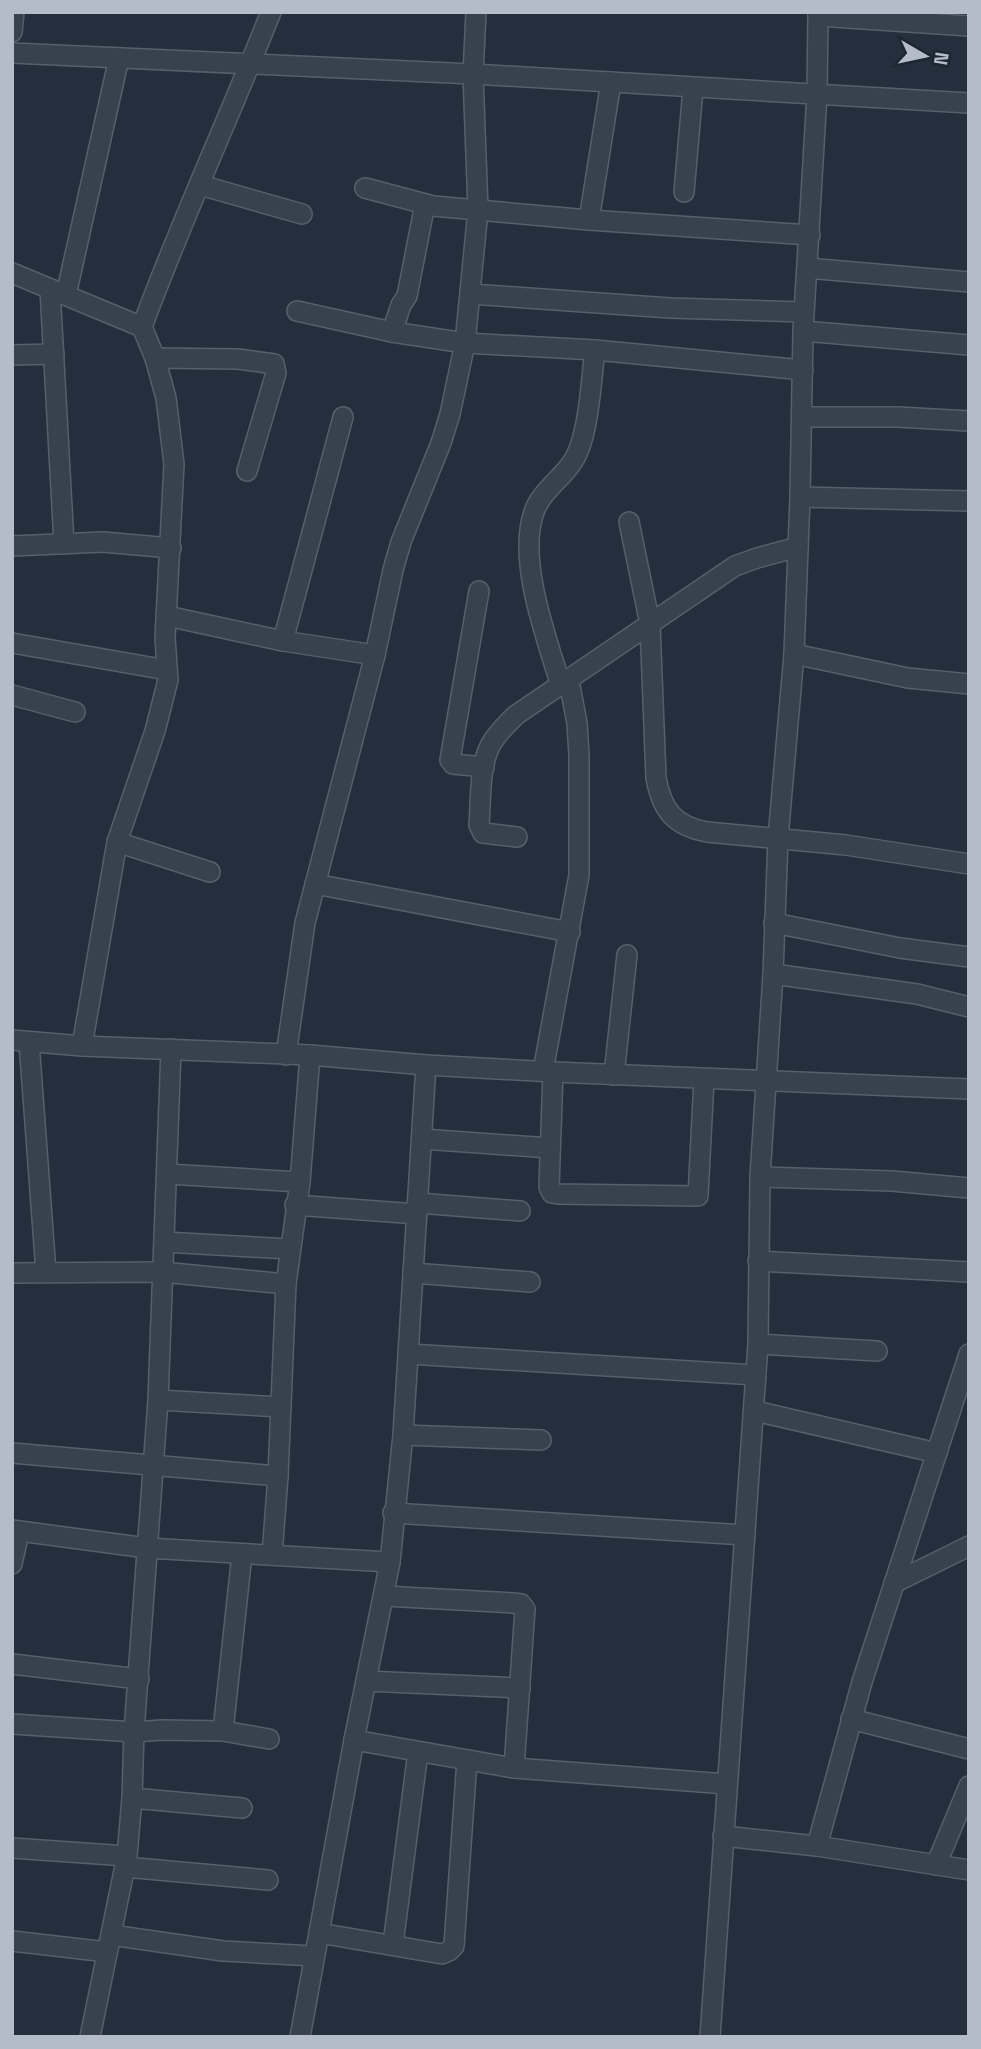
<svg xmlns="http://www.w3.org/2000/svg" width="981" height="2049" viewBox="0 0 981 2049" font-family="'Space Grotesk',sans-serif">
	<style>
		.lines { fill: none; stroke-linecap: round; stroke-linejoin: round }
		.minor-casing { stroke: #565f6c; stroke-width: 22 }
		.minor { stroke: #38414e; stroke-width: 19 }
	</style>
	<rect width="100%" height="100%" fill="#242f3e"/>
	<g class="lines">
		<g class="minor-casing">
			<g id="minor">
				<path d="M 818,16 L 969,26"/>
				<path d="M 12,32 L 14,12"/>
				<path d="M 12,53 L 473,74 L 969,103"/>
				<path d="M 200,185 L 302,214"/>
				<path d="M 365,188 L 433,206 L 589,220 L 810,235"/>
				<path d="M 684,192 L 693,89"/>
				<path d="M 589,220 L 611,82"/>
				<path d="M 807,268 L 969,282"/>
				<path d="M 12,273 L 142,327 L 155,358 L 166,398 L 174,464 L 165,638 L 168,680 L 155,731 L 117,842 L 82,1046"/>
				<path d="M 50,289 L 64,544"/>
				<path d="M 471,294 L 670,308 L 804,312"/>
				<path d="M 66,295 L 119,58"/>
				<path d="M 297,311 L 392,332 L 465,343 L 595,350 L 803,370"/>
				<path d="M 142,327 C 181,221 229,118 271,12"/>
				<path d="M 803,331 L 969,345"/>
				<path d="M 392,332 L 401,305 L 407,296 L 425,204"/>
				<path d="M 12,355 L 54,354"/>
				<path d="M 155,358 L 238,359 L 274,364 L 276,373 L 247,471"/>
				<path d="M 802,417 L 898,417 L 969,421"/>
				<path d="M 800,497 L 969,501"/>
				<path d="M 629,522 L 650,624 L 656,778 C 662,810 674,826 707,832 L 846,845 L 969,864"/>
				<path d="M 12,546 L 103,542 L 171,548"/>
				<path d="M 479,591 L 450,760 L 453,764 L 484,767"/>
				<path d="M 167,616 L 283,641 L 375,655"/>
				<path d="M 283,641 L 343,417"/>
				<path d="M 12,643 L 167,670"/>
				<path d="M 794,654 L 908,678 L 969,684"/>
				<path d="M 561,686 C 547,639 517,561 534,512 C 541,491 562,479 573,461 C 589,437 591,380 595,350"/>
				<path d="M 12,695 L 75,712"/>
				<path d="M 517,837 L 483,833 L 479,825 C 481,800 479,768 490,746 C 496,734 507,724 516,715 L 735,566 L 757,558 L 798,547"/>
				<path d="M 117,842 L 210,872"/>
				<path d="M 315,884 L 570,932"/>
				<path d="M 774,923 L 900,948 L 969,957"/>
				<path d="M 773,974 L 917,994 L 969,1007"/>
				<path d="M 12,1040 L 82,1046 L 310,1055 L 426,1065 L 553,1072 L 969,1089"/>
				<path d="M 29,1042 L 46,1272"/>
				<path d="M 286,1055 L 305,923 L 375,655 L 393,570 L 401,542 L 441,443 L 450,414 L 465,343 L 478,210 L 473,74 L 476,12"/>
				<path d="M 543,1071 L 579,875 L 579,755 L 577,723 L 569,681"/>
				<path d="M 553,1072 L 549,1187 L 552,1193 L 558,1194 L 698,1196 L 704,1079"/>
				<path d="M 614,1075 L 627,955"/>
				<path d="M 422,1139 L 550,1148"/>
				<path d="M 167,1174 L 300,1182"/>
				<path d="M 760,1177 L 892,1181 L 969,1188"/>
				<path d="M 418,1203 L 520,1211"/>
				<path d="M 295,1205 L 417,1214"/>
				<path d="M 164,1242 L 290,1249"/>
				<path d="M 758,1261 L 969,1272"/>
				<path d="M 12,1273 L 162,1272 L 286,1284"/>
				<path d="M 413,1273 L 530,1282"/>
				<path d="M 758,1344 L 877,1351"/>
				<path d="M 409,1354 L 756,1375"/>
				<path d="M 158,1400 L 281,1407"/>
				<path d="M 755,1411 L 937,1453"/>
				<path d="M 403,1435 L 541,1440"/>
				<path d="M 12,1453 L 278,1476"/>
				<path d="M 393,1513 L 745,1535"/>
				<path d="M 12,1530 L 147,1548 L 390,1562"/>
				<path d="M 272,1555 L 278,1476 L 286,1284 L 300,1182 L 310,1055"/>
				<path d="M 12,1564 L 19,1532"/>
				<path d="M 894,1583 L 969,1546"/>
				<path d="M 384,1596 L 513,1603 L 521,1604 L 525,1609 L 514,1768"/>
				<path d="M 12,1664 L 139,1679"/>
				<path d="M 366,1681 L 520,1688"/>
				<path d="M 851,1719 L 969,1749"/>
				<path d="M 12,1724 L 134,1732 L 162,1730 L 223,1731 L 269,1739"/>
				<path d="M 223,1731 L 242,1554"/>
				<path d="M 354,1740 L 514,1768 L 727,1784"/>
				<path d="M 132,1798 L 242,1808"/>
				<path d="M 723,1836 L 817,1846 L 862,1682 L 969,1354"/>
				<path d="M 817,1846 L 969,1870"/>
				<path d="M 12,1848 L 127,1856"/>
				<path d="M 936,1865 L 969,1786"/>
				<path d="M 125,1867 L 268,1880"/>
				<path d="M 319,1933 L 442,1954 L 449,1951 L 454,1946 L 467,1760"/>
				<path d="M 111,1935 L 223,1951 L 314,1956"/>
				<path d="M 12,1941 L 107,1952"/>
				<path d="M 393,1944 L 418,1752"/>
				<path d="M 90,2037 L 127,1856 L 132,1798 L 134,1732 L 158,1400 L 171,1049"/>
				<path d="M 300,2037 L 354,1740 L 390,1562 L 403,1435 L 426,1065"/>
				<path d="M 710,2037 L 758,1344 L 760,1177 L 773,974 L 778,838 L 794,654 L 800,497 L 803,331 L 817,94 L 818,12"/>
			</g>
		</g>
		<use href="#minor" class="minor"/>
	</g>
	<rect width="981" height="2049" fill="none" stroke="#b4bcc9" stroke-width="28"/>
	<g transform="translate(925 56) rotate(99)" stroke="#1d2633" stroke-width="5" paint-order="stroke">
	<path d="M0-5L12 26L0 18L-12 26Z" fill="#b4bcc9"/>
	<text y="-10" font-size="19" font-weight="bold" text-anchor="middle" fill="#b4bcc9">N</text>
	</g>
</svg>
